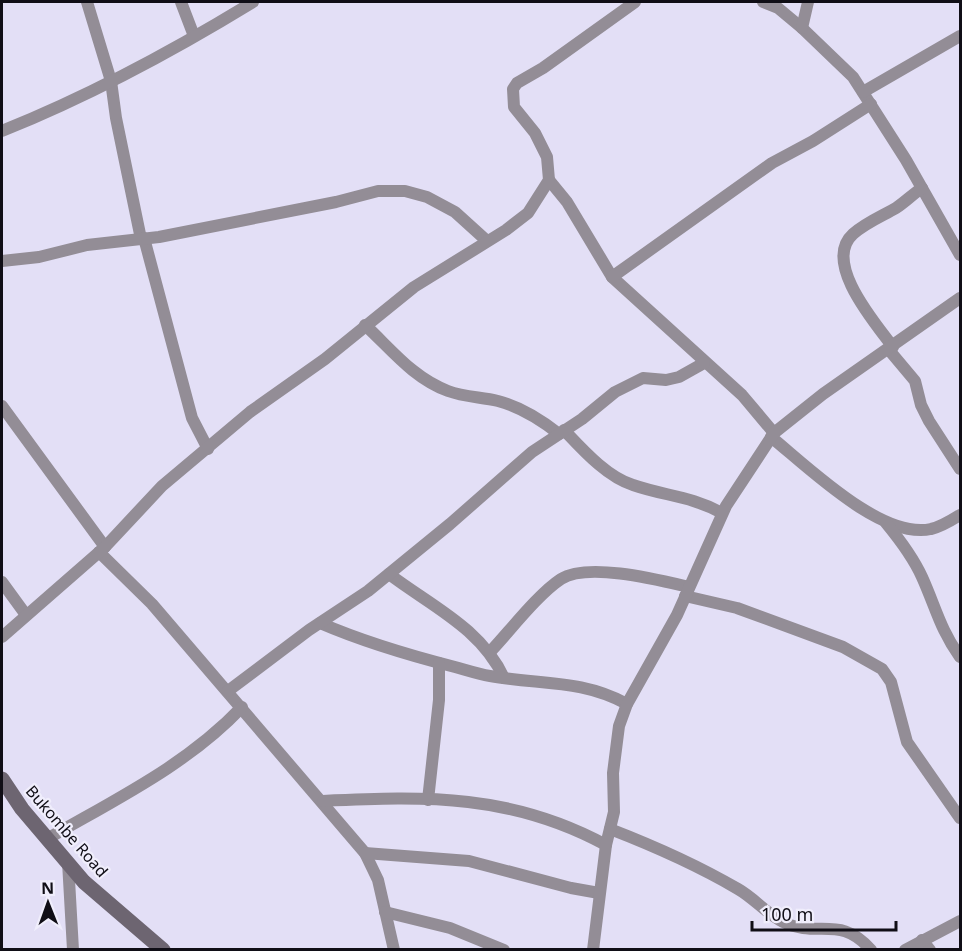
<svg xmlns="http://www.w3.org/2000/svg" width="962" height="951" viewBox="0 0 962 951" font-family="'Noto Sans',sans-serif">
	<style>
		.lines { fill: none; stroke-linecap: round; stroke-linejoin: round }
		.street { stroke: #938d96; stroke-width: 12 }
		.secondary { stroke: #6d6571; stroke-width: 15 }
		.labels { text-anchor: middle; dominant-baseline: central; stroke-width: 4.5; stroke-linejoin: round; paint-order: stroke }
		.street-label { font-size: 16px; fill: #100e16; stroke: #f0eefc }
	</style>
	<rect width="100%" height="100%" fill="#e3dff6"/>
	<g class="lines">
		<g class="street">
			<path d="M 87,2 L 111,81 L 116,118 L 141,239"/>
			<path d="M 181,2 L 194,36"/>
			<path d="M 763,2 L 778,8 L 802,28 L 853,77 L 906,160 L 960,255"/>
			<path d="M 802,28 L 808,2"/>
			<path d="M 863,92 L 960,36"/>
			<path d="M 2,131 C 89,96 173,51 253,2"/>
			<path d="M 549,180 L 567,202 L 612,277 L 742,395 L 774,433"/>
			<path d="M 144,238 L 192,418 L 208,449"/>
			<path d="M 2,261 L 39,257 L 87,245 L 159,237 L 336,202 L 378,191 L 405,191 L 427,197 L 455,212 L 487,241"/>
			<path d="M 612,277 L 772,163 L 813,141 L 871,104"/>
			<path d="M 365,325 C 391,349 413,378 448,391 C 464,397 481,397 498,401 C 521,407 540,419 559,434"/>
			<path d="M 893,347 C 875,323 822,262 853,234 C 865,223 882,216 896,208 C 905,202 913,194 922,188"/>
			<path d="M 889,350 L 915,381 L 921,405 L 929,421 L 960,469"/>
			<path d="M 2,406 L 105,547"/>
			<path d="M 564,430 C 583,450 607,477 633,485 C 665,496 691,496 722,513"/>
			<path d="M 771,437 C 808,467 882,540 931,529 C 941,527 952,520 960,515"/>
			<path d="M 886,523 C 900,540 913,557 922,577 C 936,608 940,629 960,657"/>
			<path d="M 99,552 L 152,604 L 365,853 L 378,880 L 394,950"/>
			<path d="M 389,574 C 431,606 481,628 504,678"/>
			<path d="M 2,582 L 26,615"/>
			<path d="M 685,596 L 737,608 L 843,647 L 882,669 L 891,682 L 907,742 L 960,818"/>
			<path d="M 320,623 C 364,642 408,655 455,667 C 466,670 478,674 490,676 C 540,685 581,679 627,704"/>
			<path d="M 2,637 L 105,547 L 162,486 L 250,412 L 325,359 L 414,287 L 506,230 L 528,213 L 549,180 L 547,157 L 535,133 L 514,107 L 513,89 L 517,83 L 543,68 L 635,2"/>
			<path d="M 490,652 C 509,632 538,594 561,579 C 588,562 659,580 689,587"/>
			<path d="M 228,691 L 309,630 L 368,591 L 450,524 L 532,452 L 582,419 L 615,392 L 643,378 L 666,380 L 679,377 L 704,363"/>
			<path d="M 428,800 L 439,700 L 439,663"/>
			<path d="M 323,801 C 427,796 512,794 606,845"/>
			<path d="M 610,829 C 654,846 697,865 738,889 C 754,898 767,914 783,922 C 818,939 840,914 871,950"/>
			<path d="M 47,839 C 116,799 187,765 242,707"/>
			<path d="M 365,853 L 469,861 L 571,888 L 599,893"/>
			<path d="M 68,862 L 73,950"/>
			<path d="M 385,912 L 450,928 L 504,950"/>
			<path d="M 922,940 L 930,950"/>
			<path d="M 593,950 L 606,845 L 614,812 L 613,773 L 619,726 L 627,704 L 677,615 L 726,506 L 774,433 L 823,394 L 960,298"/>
			<path d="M 905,950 L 960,921"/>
		</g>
		<path class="secondary" d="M 2,779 L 22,809 L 84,882 L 163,950"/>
	</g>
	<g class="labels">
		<g class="street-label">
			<text transform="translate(67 831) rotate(49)">Bukombe Road</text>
		</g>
	</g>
	<rect width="962" height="951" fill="none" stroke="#100e16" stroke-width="6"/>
	<g transform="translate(48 903) rotate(359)" stroke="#f0eefc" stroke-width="4.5" paint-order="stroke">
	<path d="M0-4.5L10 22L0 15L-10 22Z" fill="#100e16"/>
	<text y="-9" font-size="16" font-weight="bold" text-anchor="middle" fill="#100e16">N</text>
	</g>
	<path d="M752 921v9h144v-9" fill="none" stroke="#100e16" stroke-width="3"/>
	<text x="761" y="921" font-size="18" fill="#100e16" stroke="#f0eefc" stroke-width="4.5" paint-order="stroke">100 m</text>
</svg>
